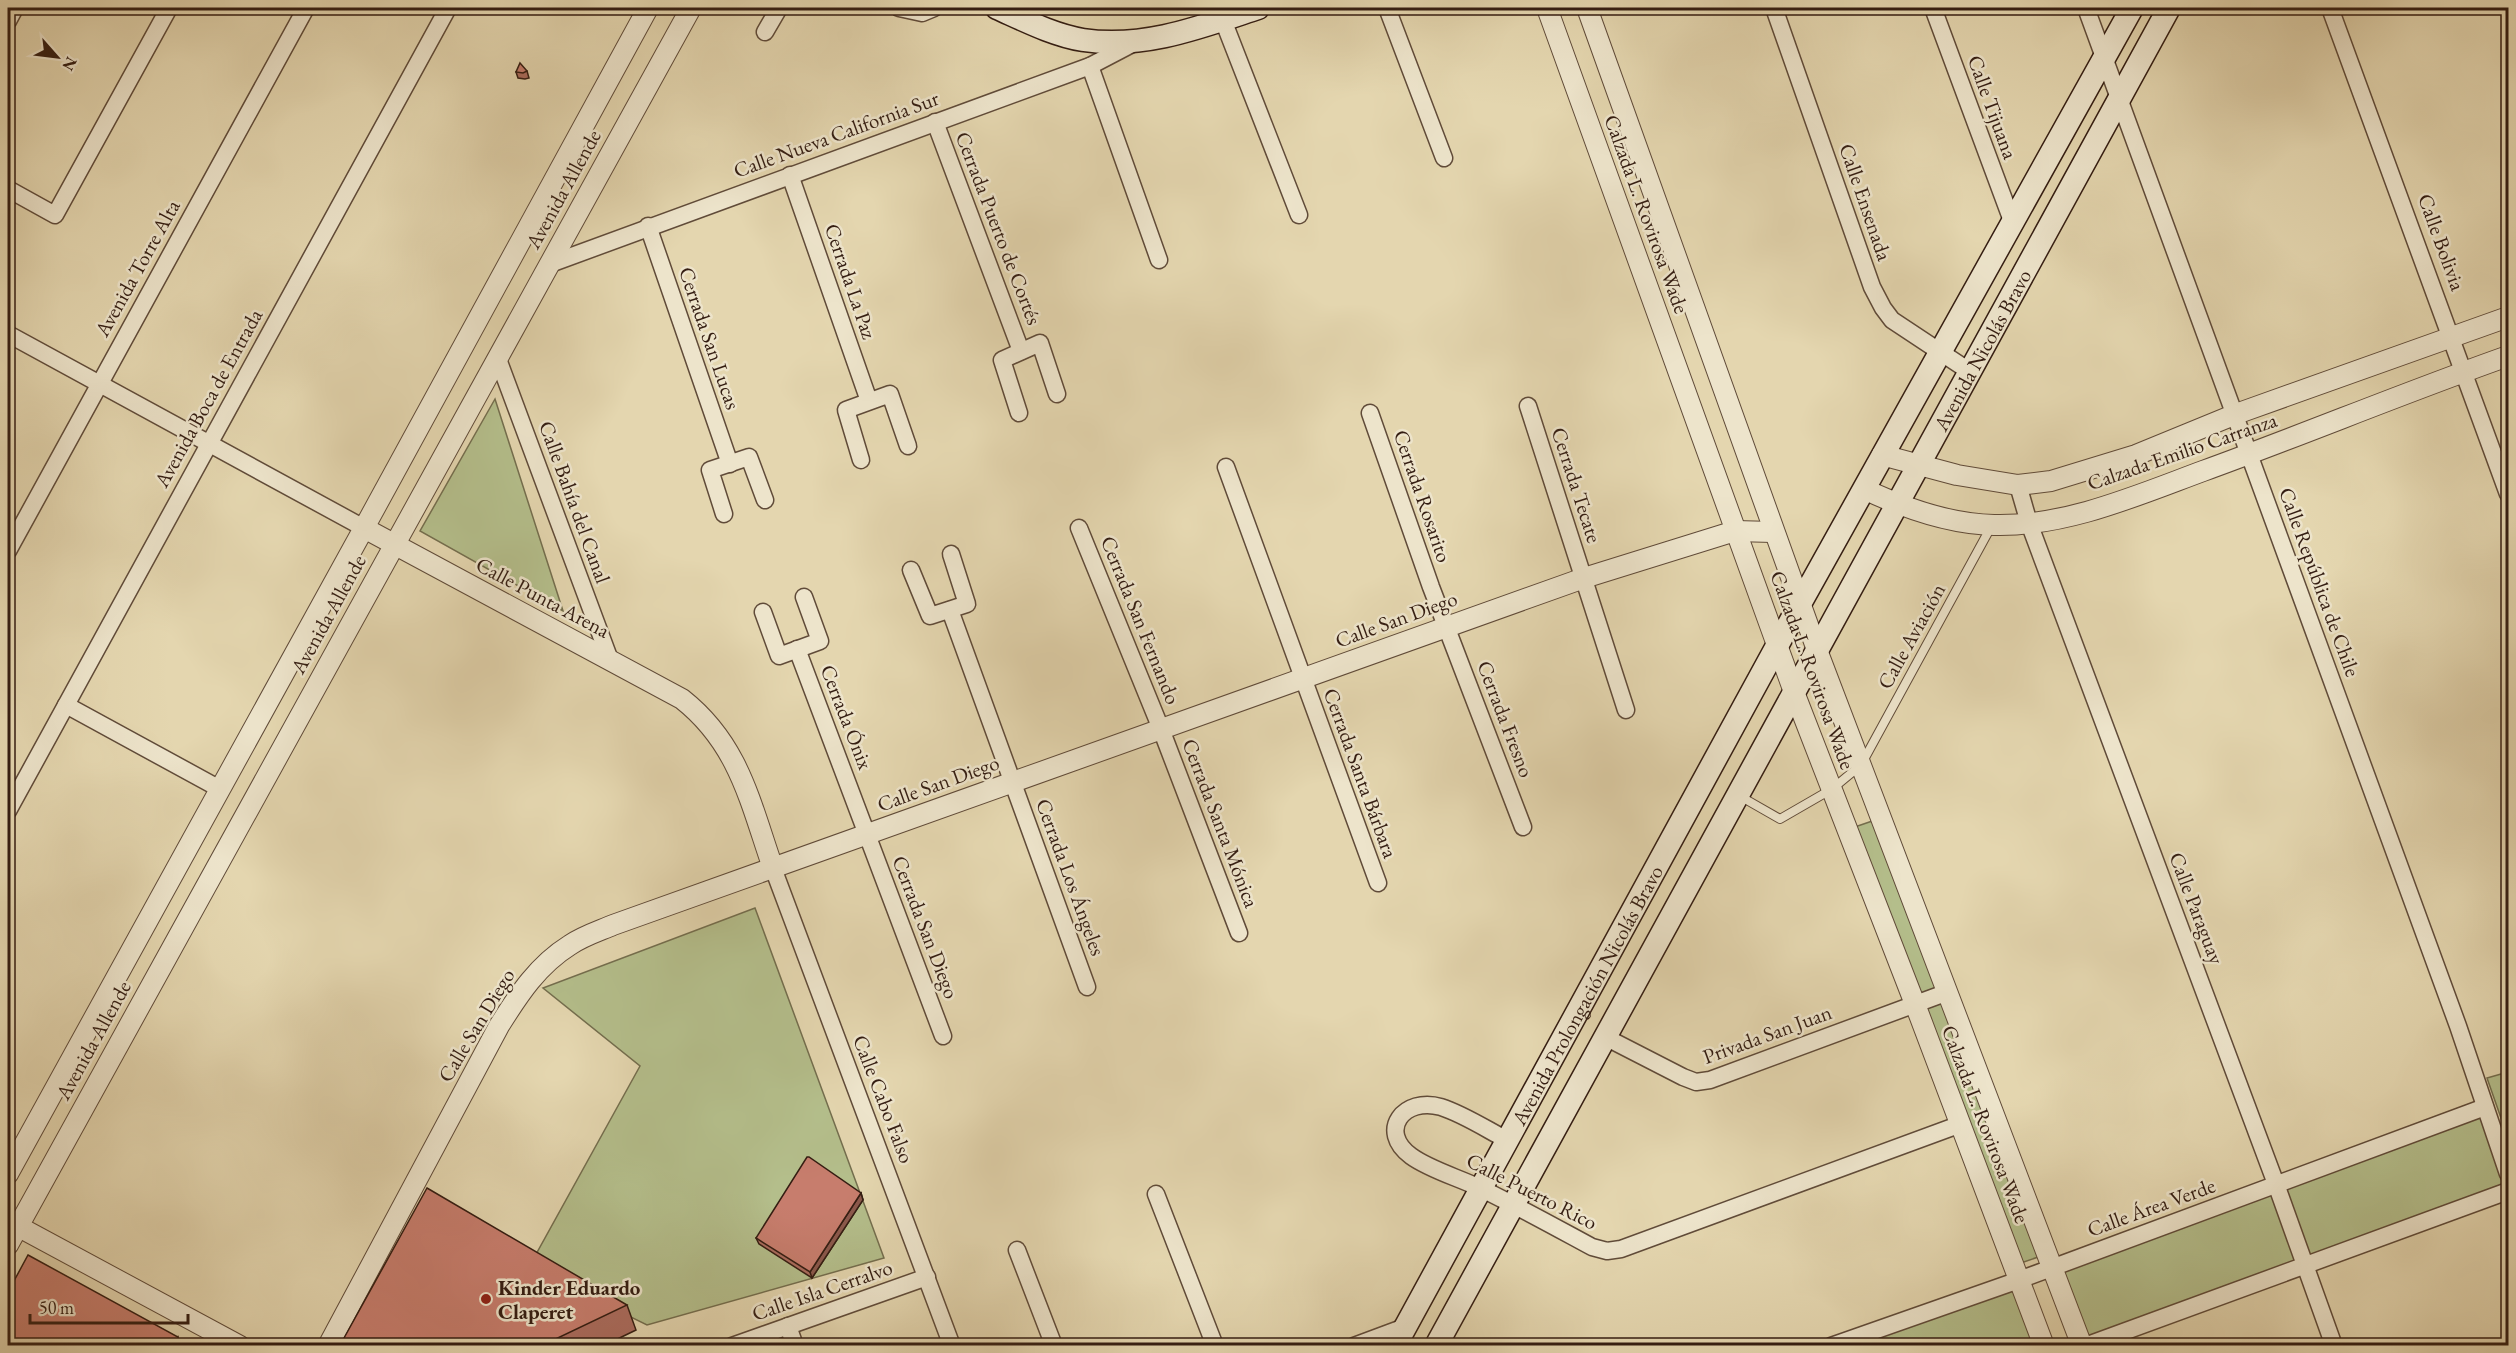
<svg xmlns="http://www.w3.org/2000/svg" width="2516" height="1353" viewBox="0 0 2516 1353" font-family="'EB Garamond',serif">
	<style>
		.green { fill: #b4be8b; stroke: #746e4e; stroke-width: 1.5 }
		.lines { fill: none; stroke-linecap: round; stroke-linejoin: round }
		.service-casing { stroke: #604b39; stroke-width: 10 }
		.minor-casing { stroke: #604b39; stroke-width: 19 }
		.tertiary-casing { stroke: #604b39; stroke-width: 22 }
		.secondary-casing { stroke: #341d12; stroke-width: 25 }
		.service { stroke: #ede4cb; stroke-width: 8 }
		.minor { stroke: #ede4cb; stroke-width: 16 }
		.tertiary { stroke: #ede4cb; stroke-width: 20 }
		.secondary { stroke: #ede4cb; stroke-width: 22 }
		.wall { fill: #ab6c5e; stroke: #341d12; stroke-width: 1.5 }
		.shaded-wall { fill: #8b584c; stroke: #341d12; stroke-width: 1.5 }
		.building { fill: #c77d6d; stroke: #341d12; stroke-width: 1.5 }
		.poi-dot { fill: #8f2418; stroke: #ede4cb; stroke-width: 2 }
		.labels { text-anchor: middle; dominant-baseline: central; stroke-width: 5; stroke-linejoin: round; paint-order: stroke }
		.street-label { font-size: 21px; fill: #341d12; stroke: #ede4cb }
		.poi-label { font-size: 21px; font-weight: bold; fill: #341d12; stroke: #ede4cb; text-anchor: start }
	</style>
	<rect width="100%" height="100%" fill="#e4d6af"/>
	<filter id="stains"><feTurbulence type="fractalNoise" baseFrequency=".00333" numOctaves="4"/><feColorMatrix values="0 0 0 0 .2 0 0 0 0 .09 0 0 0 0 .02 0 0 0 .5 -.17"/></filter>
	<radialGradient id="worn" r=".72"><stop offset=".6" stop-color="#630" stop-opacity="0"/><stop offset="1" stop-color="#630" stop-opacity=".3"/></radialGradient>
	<g class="green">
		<path d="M 495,399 L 563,611 L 420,531 Z"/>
		<path d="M 1881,818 L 1947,992 L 1916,1003 L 1849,829 Z"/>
		<path d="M 755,908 L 884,1258 L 647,1325 L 529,1267 L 640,1066 L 543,988 Z"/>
		<path d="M 1947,994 L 2047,1254 L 2015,1265 L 1916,1005 Z"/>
		<path d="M 2508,1072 L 2508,1138 L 2487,1078 Z"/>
		<path d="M 2485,1108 L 2508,1177 L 2508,1190 L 2084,1344 L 2056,1267 Z"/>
		<path d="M 2018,1280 L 2043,1346 L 1832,1346 Z"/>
	</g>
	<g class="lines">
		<g class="service-casing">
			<path id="service" d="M 1738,795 L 1780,819 L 1832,789 L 1861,765 L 1992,525"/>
		</g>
		<g class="minor-casing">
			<g id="minor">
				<path d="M 899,8 L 922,13 L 934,8"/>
				<path d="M 1387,8 L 1444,158"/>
				<path d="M 1774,8 L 1872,287 L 1883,308 L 1892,320 L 1969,371"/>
				<path d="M 1933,8 L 2012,221"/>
				<path d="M 2086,8 L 2458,1026 L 2508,1174"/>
				<path d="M 2330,8 L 2508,494"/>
				<path d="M 1223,20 L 1299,215"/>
				<path d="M 8,21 L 15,8"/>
				<path d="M 765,32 L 779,8"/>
				<path d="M 1090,66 L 1159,260"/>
				<path d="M 935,122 L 1021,351"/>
				<path d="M 790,175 L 869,401"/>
				<path d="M 8,189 L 55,215 L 169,8"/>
				<path d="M 648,226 L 730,464"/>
				<path d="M 550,264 L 1090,66 L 1134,43"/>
				<path d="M 8,334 L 364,528"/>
				<path d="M 498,359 L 610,660"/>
				<path d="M 1528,406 L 1626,710"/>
				<path d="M 1019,413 L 1002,360 L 1040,343 L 1057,394"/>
				<path d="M 1370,413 L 1431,587 L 1523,827"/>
				<path d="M 861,460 L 846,410 L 890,394 L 908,446"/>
				<path d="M 1226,467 L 1378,883"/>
				<path d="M 2018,485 L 2029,523 L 2276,1184 L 2334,1346"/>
				<path d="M 724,514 L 710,470 L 749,457 L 765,500"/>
				<path d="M 1079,528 L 1161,729 L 1239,933"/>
				<path d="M 8,551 L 306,8"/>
				<path d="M 911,570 L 930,616 L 967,604 L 951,554"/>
				<path d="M 950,610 L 1087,987"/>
				<path d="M 763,612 L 779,656 L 820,641 L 804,597"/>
				<path d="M 797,649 L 943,1036"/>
				<path d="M 66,705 L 220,789"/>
				<path d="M 8,811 L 448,8"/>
				<path d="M 773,868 L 952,1346"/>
				<path d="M 1605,1037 L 1683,1077 L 1696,1082 L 1710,1080 L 1948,992"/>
				<path d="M 1507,1140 C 1486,1129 1463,1114 1441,1107 C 1404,1096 1377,1131 1411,1156 C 1430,1170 1460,1178 1482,1189 C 1519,1207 1555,1227 1592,1247 L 1607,1251 L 1621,1249 L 1961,1124"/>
				<path d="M 1156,1194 L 1215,1346"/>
				<path d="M 1017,1250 L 1054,1346"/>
				<path d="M 788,1326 L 795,1346"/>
				<path d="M 732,1346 L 927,1277"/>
				<path d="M 1354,1346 L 1405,1327"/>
				<path d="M 1831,1346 L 2019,1280 L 2485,1107"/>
				<path d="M 2085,1346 L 2508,1191"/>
			</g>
		</g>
		<g class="tertiary-casing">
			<g id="tertiary">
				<path d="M 1547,8 L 1794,692 L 1915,1004 L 2044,1346"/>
				<path d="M 1587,8 L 1817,650 L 2082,1346"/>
				<path d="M 1882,455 L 1957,475 L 2018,485 L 2051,481 L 2136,455 L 2236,414 L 2508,317"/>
				<path d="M 1864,489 C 1904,508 1948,524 1994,525 C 2065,527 2138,495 2203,471 C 2305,434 2406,392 2508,356"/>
				<path d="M 364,528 L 682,699 C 739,744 750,802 773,868"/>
				<path d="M 8,1174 L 364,528 L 648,8"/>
				<path d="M 8,1221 L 240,1346"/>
				<path d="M 8,1245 L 691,8"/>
				<path d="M 328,1346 L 499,1026 C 519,994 538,965 570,945 C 583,936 599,931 613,925 L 1584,578 L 1735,531 L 1773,532"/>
			</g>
		</g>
		<g class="secondary-casing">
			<g id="secondary">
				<path d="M 997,8 C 1024,20 1053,35 1083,40 C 1145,49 1201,27 1258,8"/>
				<path id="s1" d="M 1395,1346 L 1801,602 L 2132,8"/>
				<path id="s2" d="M 1436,1346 L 2169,8"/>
			</g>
		</g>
		<use href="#service" class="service"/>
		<use href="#minor" class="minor"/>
		<use href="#tertiary" class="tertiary"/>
		<use href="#secondary" class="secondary"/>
	</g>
	<g class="wall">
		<path d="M 527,71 L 529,78 L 525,79 L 518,78 L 516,72 Z"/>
		<path d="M 861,1193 L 863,1200 L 812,1278 L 759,1244 L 756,1238 Z"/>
		<path d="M 627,1305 L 636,1330 L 603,1346 L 346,1346 Z"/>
	</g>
	<g class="shaded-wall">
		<path d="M 861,1193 L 863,1200 L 812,1278 L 810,1272 Z"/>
		<path d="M 178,1337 L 181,1346 L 174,1346 Z"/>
	</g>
	<g class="building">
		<path d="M 520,63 L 527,71 L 523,73 L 516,72 Z"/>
		<path d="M 807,1157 L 809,1157 L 861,1193 L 810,1272 L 756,1238 Z"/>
		<path d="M 427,1188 L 627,1305 L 541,1346 L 346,1346 L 344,1338 Z"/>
		<path d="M 28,1255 L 178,1337 L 174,1346 L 8,1346 L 8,1292 Z"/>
	</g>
	<circle class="poi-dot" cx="486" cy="1299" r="6"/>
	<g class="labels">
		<g class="street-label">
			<text transform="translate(1993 107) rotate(70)">Calle Tijuana</text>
			<text transform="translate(836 134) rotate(-20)">Calle Nueva California Sur</text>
			<text transform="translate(563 189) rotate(-61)">Avenida Allende</text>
			<text transform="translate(1866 202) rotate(71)">Calle Ensenada</text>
			<text transform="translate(1647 214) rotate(70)">Calzada L. Rovirosa Wade</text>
			<text transform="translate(999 228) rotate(69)">Cerrada Puerto de Cortés</text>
			<text transform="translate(2442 242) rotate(70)">Calle Bolivia</text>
			<text transform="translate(137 268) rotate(-61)">Avenida Torre Alta</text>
			<text transform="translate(851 281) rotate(71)">Cerrada La Paz</text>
			<text transform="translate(710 338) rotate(71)">Cerrada San Lucas</text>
			<text stroke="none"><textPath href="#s2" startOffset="1136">Avenida Nicolás Bravo</textPath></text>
			<text transform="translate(208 398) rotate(-61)">Avenida Boca de Entrada</text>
			<text transform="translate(2182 451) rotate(-19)">Calzada Emilio Carranza</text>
			<text transform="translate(1577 485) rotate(72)">Cerrada Tecate</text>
			<text transform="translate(1423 496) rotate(71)">Cerrada Rosarito</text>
			<text transform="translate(575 502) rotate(70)">Calle Bahía del Canal</text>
			<text transform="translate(2320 582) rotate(70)">Calle República de Chile</text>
			<text transform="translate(543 597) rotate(28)">Calle Punta Arena</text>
			<text transform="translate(328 614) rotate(-61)">Avenida Allende</text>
			<text transform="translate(1396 619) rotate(-20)">Calle San Diego</text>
			<text transform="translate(1141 620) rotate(68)">Cerrada San Fernando</text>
			<text transform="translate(1911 636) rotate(-61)">Calle Aviación</text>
			<text transform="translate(1813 670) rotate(70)">Calzada L. Rovirosa Wade</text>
			<text transform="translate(847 717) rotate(69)">Cerrada Ónix</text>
			<text transform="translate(1506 719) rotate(69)">Cerrada Fresno</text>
			<text transform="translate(1361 773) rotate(70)">Cerrada Santa Bárbara</text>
			<text transform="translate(938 783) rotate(-20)">Calle San Diego</text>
			<text transform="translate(1221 823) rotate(69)">Cerrada Santa Mónica</text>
			<text transform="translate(1071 877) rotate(70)">Cerrada Los Ángeles</text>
			<text transform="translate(2197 908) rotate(69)">Calle Paraguay</text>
			<text transform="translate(926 927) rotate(69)">Cerrada San Diego</text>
			<text stroke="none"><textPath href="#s1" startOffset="400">Avenida Prolongación Nicolás Bravo</textPath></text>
			<text transform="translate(476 1025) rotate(-59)">Calle San Diego</text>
			<text transform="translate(1767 1034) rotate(-20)">Privada San Juan</text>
			<text transform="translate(93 1040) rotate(-61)">Avenida Allende</text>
			<text transform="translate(884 1099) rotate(69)">Calle Cabo Falso</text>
			<text transform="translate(1986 1124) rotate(69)">Calzada L. Rovirosa Wade</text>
			<text transform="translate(1532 1191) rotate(27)">Calle Puerto Rico</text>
			<text transform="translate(2151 1207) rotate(-20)">Calle Área Verde</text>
			<text transform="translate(822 1290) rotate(-19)">Calle Isla Cerralvo</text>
		</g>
		<g class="poi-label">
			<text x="498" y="1287">Kinder Eduardo<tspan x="498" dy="24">Claperet</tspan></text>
		</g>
	</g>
	<rect width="2516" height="1353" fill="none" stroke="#e4d6af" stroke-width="30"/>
	<rect x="9" y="9" width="2498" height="1335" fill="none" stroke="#341d12" stroke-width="3"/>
	<rect x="15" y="15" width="2486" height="1323" fill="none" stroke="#341d12" stroke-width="1.5"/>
	<g transform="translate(57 57) rotate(118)" stroke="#ede4cb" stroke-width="4.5" paint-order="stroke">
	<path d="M0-4.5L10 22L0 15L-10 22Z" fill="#341d12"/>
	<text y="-9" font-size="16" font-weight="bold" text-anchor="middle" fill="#341d12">N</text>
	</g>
	<path d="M30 1314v9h158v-9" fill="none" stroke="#341d12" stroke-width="3"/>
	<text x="39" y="1314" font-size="18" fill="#341d12" stroke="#ede4cb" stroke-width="4.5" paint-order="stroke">50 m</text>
	<rect width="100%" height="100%" filter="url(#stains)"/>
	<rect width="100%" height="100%" fill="url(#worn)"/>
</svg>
